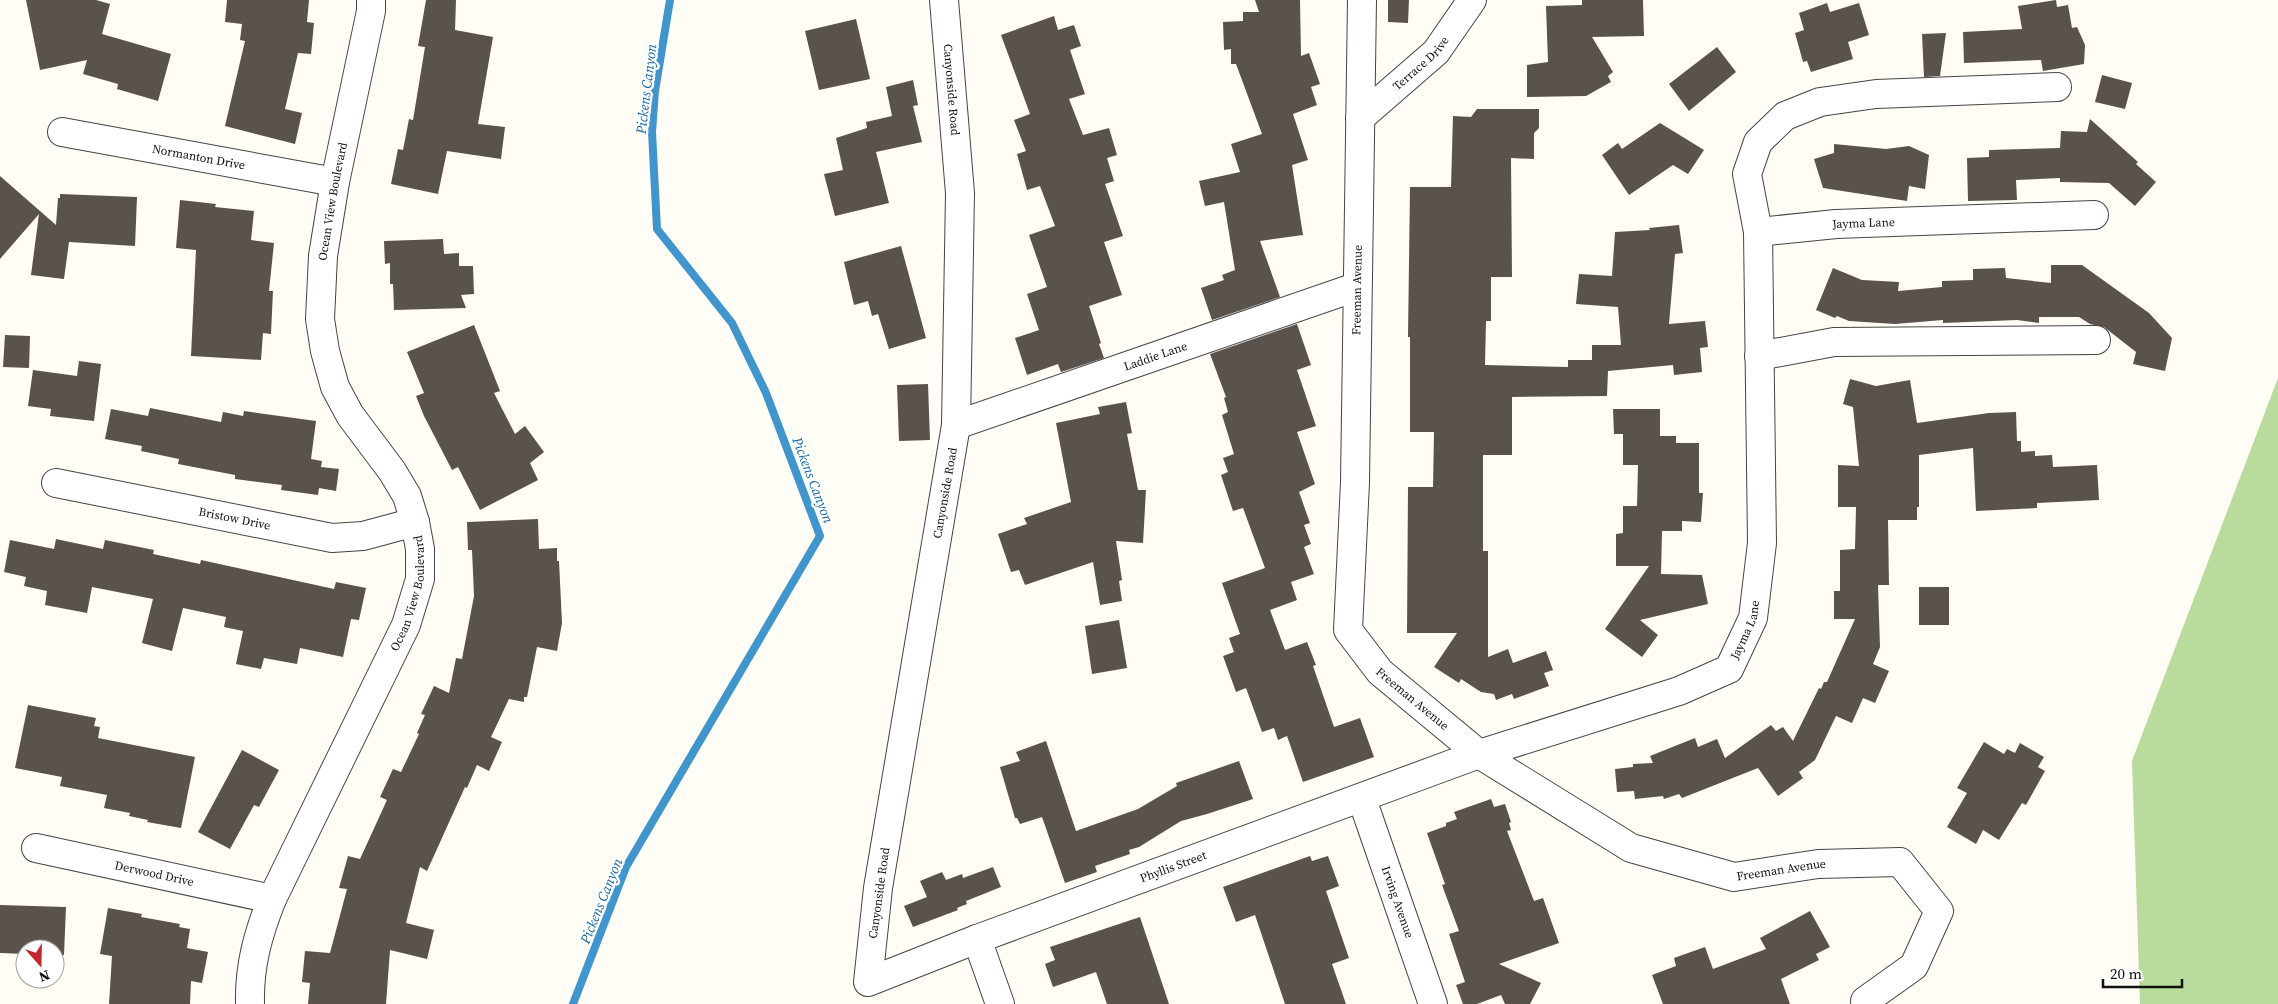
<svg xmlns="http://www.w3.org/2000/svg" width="2278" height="1004" viewBox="0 0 2278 1004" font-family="'Source Serif 4',serif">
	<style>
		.forest { fill: #b9dc9c }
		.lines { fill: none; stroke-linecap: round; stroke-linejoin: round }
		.stream { stroke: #3f96cf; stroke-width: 8 }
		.building { fill: #5a524d }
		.minor-casing { stroke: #444; stroke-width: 30 }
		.minor { stroke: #fff; stroke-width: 28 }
		.labels { text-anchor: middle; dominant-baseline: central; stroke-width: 5; stroke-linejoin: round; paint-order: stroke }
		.street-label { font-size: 12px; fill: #111; stroke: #fff }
		.water-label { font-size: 14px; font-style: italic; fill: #1768a6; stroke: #fff }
	</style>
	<rect width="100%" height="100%" fill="#fffdf5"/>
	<path class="forest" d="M 2278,378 L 2278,1004 L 2140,1004 L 2132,761 Z"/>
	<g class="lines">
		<path class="stream" d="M 573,1004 L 626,867 L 820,536 L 766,393 L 732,323 L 657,229 L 652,132 L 655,91 L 670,0"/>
	</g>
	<g class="building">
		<path d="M 26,0 L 96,0 L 110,4 L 102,34 L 171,54 L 158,101 L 117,89 L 118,84 L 83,74 L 87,60 L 40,70 Z"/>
		<path d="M 227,0 L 309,0 L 307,22 L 314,23 L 311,54 L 298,53 L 285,109 L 302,113 L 295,144 L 225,126 L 245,41 L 240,40 L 242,24 L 225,22 Z"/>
		<path d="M 426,0 L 456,0 L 455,30 L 493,37 L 478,124 L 505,127 L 501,159 L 447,151 L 438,194 L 391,184 L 398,149 L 403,150 L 409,119 L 413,120 L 425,47 L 418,46 Z"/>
		<path d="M 1255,0 L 1300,0 L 1301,56 L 1309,53 L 1320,84 L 1311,87 L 1317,105 L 1293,114 L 1308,160 L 1292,165 L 1303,235 L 1260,241 L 1280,297 L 1212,320 L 1201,288 L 1224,280 L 1222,275 L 1235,270 L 1224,202 L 1205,206 L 1199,181 L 1240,172 L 1231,144 L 1262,134 L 1236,64 L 1231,64 L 1231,49 L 1224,50 L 1223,22 L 1243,21 L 1243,12 L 1259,12 Z"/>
		<path d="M 1388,0 L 1409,0 L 1408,23 L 1388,22 Z"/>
		<path d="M 1582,0 L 1643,0 L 1644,36 L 1592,37 L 1613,72 L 1608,76 L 1611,82 L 1586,96 L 1527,97 L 1527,65 L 1548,62 L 1546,6 L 1582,5 Z"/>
		<path d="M 2056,0 L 2057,7 L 2068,5 L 2072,28 L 2077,27 L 2085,45 L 2084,64 L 2043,71 L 2041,60 L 1964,63 L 1963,32 L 2022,29 L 2018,6 Z"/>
		<path d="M 1827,3 L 1830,12 L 1859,3 L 1869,35 L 1848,42 L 1853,59 L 1811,72 L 1807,61 L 1803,62 L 1795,33 L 1804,30 L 1799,13 Z"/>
		<path d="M 1054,16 L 1058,30 L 1074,25 L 1081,46 L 1070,50 L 1085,94 L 1069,99 L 1083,135 L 1109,128 L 1117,155 L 1107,158 L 1114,181 L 1105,184 L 1123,236 L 1104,242 L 1122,295 L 1089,306 L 1101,343 L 1099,344 L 1104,358 L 1061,372 L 1058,364 L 1027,375 L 1015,338 L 1039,330 L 1027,294 L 1047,287 L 1029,235 L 1055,226 L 1040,186 L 1027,190 L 1017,154 L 1026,151 L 1014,120 L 1030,114 L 1001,35 Z"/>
		<path d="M 856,19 L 870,79 L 819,90 L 805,31 Z"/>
		<path d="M 1946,33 L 1940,76 L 1924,77 L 1922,34 Z"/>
		<path d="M 1717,47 L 1736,72 L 1689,111 L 1669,84 Z"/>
		<path d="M 2102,75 L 2132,83 L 2125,109 L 2095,102 Z"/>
		<path d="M 913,80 L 918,105 L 913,106 L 922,142 L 876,152 L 889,203 L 835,216 L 824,174 L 843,170 L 836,138 L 867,128 L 866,122 L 892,116 L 886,87 Z"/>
		<path d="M 1477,109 L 1539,109 L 1539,128 L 1534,133 L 1534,159 L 1511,158 L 1512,277 L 1491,277 L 1491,321 L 1486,321 L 1485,365 L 1568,367 L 1568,360 L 1592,360 L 1592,345 L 1621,345 L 1618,307 L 1576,304 L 1579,274 L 1612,276 L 1615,232 L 1650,230 L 1649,228 L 1679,225 L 1683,253 L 1675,254 L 1669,324 L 1705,321 L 1708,347 L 1700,348 L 1702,372 L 1674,375 L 1673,365 L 1608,371 L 1607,396 L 1512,397 L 1512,455 L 1483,455 L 1483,551 L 1488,551 L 1488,657 L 1508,649 L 1513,663 L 1546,651 L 1553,670 L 1544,673 L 1549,686 L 1514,699 L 1512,694 L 1496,700 L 1494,694 L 1481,692 L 1461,679 L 1459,683 L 1434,667 L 1457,633 L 1407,633 L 1408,487 L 1433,487 L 1434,432 L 1410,432 L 1410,337 L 1408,337 L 1410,187 L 1451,187 L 1453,116 L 1471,117 Z"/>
		<path d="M 2090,119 L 2138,162 L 2136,164 L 2156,182 L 2135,206 L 2109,183 L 2060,182 L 2060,178 L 2016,180 L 2017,200 L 1968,201 L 1967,158 L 1989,157 L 1989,150 L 2060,148 L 2061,131 L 2087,132 Z"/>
		<path d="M 1660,123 L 1704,150 L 1688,174 L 1673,165 L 1629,195 L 1602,155 L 1618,143 L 1622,149 Z"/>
		<path d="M 1834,144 L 1886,149 L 1909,146 L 1929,155 L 1925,189 L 1909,186 L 1907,201 L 1823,188 L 1814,159 L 1834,153 Z"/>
		<path d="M 0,176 L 56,225 L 58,198 L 60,198 L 60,194 L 137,197 L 135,246 L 69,242 L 64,279 L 31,275 L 39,214 L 0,259 Z"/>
		<path d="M 180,200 L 216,204 L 215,207 L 254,211 L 251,240 L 274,243 L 269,291 L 273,291 L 271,334 L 263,333 L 261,360 L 191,356 L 196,250 L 176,248 Z"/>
		<path d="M 443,239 L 444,254 L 459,253 L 459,266 L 473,266 L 474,294 L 461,295 L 466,308 L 394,310 L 393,284 L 390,284 L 390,263 L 385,264 L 384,241 Z"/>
		<path d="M 901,246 L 926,338 L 889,349 L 878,314 L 872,316 L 868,301 L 854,305 L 844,262 Z"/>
		<path d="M 2051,265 L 2082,265 L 2149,313 L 2172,338 L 2165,371 L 2133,364 L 2136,352 L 2104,327 L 2090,324 L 2079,317 L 2039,317 L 2039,323 L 2017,320 L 1943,323 L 1943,320 L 1895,324 L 1849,321 L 1837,316 L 1835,318 L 1816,310 L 1833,268 L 1862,280 L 1899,282 L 1898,291 L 1942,287 L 1942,281 L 1973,280 L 1973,269 L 2005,268 L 2006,278 L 2051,283 Z"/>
		<path d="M 1297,324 L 1311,365 L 1297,370 L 1316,426 L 1297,432 L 1315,484 L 1299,492 L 1310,523 L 1304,525 L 1311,544 L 1304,547 L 1314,574 L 1291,582 L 1297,600 L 1270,610 L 1285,650 L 1307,642 L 1316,665 L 1313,666 L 1334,727 L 1360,718 L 1374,757 L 1303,782 L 1287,736 L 1278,740 L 1274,728 L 1262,732 L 1246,688 L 1236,692 L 1223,656 L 1234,652 L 1229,638 L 1240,634 L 1222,583 L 1265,568 L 1243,508 L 1233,511 L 1221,475 L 1228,472 L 1223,458 L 1234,454 L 1222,415 L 1228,412 L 1224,398 L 1226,397 L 1210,354 Z"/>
		<path d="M 474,325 L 500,391 L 494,393 L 515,434 L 525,426 L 544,452 L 530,463 L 538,480 L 480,510 L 458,467 L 452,470 L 424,416 L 416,396 L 424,393 L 407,352 Z"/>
		<path d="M 5,335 L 30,336 L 29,368 L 3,367 Z"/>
		<path d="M 79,361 L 101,364 L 94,421 L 50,416 L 51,409 L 28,406 L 33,370 L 77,376 Z"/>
		<path d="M 1850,379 L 1876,386 L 1910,380 L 1917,423 L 1989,413 L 2016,412 L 2017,441 L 2021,441 L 2021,452 L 2035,451 L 2035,456 L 2052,455 L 2053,467 L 2097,465 L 2099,500 L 2037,503 L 2037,508 L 1976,511 L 1973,448 L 1919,455 L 1919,507 L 1917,507 L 1917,520 L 1888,520 L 1889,585 L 1878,585 L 1880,647 L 1873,664 L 1889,671 L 1875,703 L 1863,698 L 1852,723 L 1836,716 L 1815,760 L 1799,772 L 1803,778 L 1778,796 L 1758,768 L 1682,798 L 1679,794 L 1664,799 L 1663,796 L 1635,799 L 1634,791 L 1617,792 L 1615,769 L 1633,767 L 1633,764 L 1653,763 L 1650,756 L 1695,738 L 1698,747 L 1717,739 L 1725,758 L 1771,725 L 1776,731 L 1783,727 L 1793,741 L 1819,688 L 1821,689 L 1824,682 L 1827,682 L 1855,619 L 1834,619 L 1834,591 L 1840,591 L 1840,550 L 1855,549 L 1856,507 L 1838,507 L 1838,465 L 1859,466 L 1853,407 L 1843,404 Z"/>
		<path d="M 928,384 L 930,440 L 899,441 L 897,385 Z"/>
		<path d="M 1126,402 L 1132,433 L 1127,434 L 1138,490 L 1146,490 L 1143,543 L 1116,541 L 1122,580 L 1119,581 L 1122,601 L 1100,605 L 1093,562 L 1025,585 L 1019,570 L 1011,572 L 998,534 L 1027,524 L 1024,518 L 1071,502 L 1056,423 L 1100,414 L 1098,407 Z"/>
		<path d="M 150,408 L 221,422 L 223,412 L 243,416 L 244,411 L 316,421 L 311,459 L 322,461 L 321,467 L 339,469 L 336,491 L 319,488 L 318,495 L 281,490 L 282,485 L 235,479 L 235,475 L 178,464 L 179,459 L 141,451 L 142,446 L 105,439 L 111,409 L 148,416 Z"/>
		<path d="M 1613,409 L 1660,409 L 1660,436 L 1676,436 L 1676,443 L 1699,443 L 1699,493 L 1703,493 L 1701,522 L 1682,521 L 1682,531 L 1662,531 L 1661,574 L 1702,575 L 1708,604 L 1640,620 L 1658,635 L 1642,657 L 1605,629 L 1649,566 L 1616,566 L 1616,534 L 1623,533 L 1623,506 L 1637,506 L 1638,465 L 1623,465 L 1623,434 L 1614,434 Z"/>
		<path d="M 538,519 L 539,549 L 557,548 L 557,561 L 559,561 L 562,623 L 557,651 L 537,647 L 527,697 L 524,697 L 524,702 L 509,699 L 491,737 L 502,742 L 489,771 L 477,765 L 467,788 L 465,787 L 427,871 L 420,867 L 406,923 L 434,930 L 427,959 L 390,950 L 386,1004 L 308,1004 L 310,983 L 302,982 L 305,951 L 330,953 L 347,889 L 339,888 L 348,856 L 360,859 L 387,800 L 380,797 L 393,769 L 401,772 L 419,734 L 417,733 L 425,715 L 421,714 L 434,686 L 449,693 L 456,658 L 462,659 L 474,596 L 472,550 L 468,550 L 467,522 Z"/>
		<path d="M 56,539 L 103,549 L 105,540 L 154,550 L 153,554 L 200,564 L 201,560 L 334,589 L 336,582 L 366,588 L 359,620 L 351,619 L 343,657 L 300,648 L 297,664 L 264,658 L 261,669 L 236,664 L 243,631 L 224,627 L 226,617 L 183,608 L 172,651 L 142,643 L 153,599 L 92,587 L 87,613 L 45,605 L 47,591 L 24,586 L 26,577 L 4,572 L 10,540 L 54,549 Z"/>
		<rect x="1919" y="587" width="30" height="38"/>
		<path d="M 1119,620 L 1127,668 L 1092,674 L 1085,626 Z"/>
		<path d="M 28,705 L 96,718 L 94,726 L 100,727 L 98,738 L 195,757 L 181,828 L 147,822 L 148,820 L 129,816 L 130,813 L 104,808 L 107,795 L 60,786 L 62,777 L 15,768 Z"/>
		<path d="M 1046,741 L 1076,831 L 1138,809 L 1177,786 L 1176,783 L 1239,761 L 1253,799 L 1207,814 L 1181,821 L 1139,847 L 1129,850 L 1130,854 L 1095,866 L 1097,872 L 1065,883 L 1042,817 L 1020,824 L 1017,818 L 1015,818 L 1000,767 L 1020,761 L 1016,752 Z"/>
		<path d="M 1984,742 L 2004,754 L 2007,749 L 2015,753 L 2020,743 L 2044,757 L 2038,767 L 2045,771 L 2026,805 L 2022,803 L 1999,840 L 1983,830 L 1976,844 L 1947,827 L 1967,793 L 1957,788 Z"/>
		<path d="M 242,750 L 279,770 L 259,807 L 254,805 L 230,849 L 198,832 Z"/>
		<path d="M 1491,799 L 1494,807 L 1505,804 L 1511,822 L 1509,823 L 1511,830 L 1507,831 L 1534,901 L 1543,898 L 1559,943 L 1499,964 L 1541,983 L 1530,1004 L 1505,1004 L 1501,995 L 1477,1004 L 1463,1004 L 1456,985 L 1465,982 L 1449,934 L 1459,931 L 1442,885 L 1445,884 L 1427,833 L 1446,826 L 1446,823 L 1457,819 L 1454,812 Z"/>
		<path d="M 1310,856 L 1312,861 L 1328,856 L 1339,886 L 1326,891 L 1349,958 L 1332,964 L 1346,1004 L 1285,1004 L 1255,915 L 1236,922 L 1223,887 Z"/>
		<path d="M 993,867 L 1001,887 L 966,901 L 967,904 L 957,908 L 958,910 L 913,927 L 904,906 L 927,897 L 920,881 L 942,872 L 946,880 L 962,874 L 963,878 Z"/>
		<path d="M 0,905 L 66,907 L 64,955 L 55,955 L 55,949 L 25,949 L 25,954 L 0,953 Z"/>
		<path d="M 108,908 L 142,914 L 141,917 L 180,924 L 179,927 L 190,929 L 187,948 L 208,952 L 202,983 L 191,981 L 190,1004 L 109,1004 L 112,956 L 100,954 Z"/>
		<path d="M 1810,911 L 1830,947 L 1816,954 L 1819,960 L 1781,979 L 1790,1004 L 1663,1004 L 1652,975 L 1676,966 L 1674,958 L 1705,947 L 1713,969 L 1766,949 L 1760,938 Z"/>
		<path d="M 1140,917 L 1169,1004 L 1107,1004 L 1096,972 L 1053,987 L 1045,964 L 1055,960 L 1050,947 Z"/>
	</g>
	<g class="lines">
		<g class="minor-casing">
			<g id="minor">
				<path id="s1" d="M 944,0 L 960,193 L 956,425 L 878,888 L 868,982 L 977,939 L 1479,754 L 1679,691 L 1729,669 L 1753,618 L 1762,543 L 1758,232 L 1747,174 L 1758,142 L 1785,116 L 1820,102 L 1876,94 L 2057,87"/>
				<path id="s2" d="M 1362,0 L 1355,482 L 1348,630 L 1380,672 L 1479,754 L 1631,848 L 1734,877 L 1818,864 L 1900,862 L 1939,911 L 1914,966 L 1865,1001 L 1866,1004"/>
				<path id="s3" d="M 1360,118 L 1436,52 L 1472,0"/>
				<path id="s4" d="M 62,132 L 335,182"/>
				<path id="s5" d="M 1758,232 L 1836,224 L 2094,215"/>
				<path d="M 1759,356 L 1834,342 L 2096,340"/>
				<path id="s6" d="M 956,425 L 1356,287"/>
				<path id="s7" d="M 56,483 L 332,538 L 363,536 L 415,522"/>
				<path id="s8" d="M 1362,799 L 1433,1004"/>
				<path id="s9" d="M 36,848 L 272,899"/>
				<path d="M 977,939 L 1000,1004"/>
				<path id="s10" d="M 250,1004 C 249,966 258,934 272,899 L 406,625 L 420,579 L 420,549 L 415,522 L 407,496 L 392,471 L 350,415 L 335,387 L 325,351 L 320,319 L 323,256 L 335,182 L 371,11 L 371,0"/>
			</g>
		</g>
		<use href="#minor" class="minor"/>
	</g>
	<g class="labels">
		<g class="street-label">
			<text stroke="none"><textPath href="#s3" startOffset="82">Terrace Drive</textPath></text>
			<text stroke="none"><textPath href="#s1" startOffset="90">Canyonside Road</textPath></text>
			<text stroke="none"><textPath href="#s4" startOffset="139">Normanton Drive</textPath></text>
			<text stroke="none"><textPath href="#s10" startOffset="865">Ocean View Boulevard</textPath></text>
			<text stroke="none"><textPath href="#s5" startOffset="106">Jayma Lane</textPath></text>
			<text transform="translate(1357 290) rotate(-89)">Freeman Avenue</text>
			<text stroke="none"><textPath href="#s6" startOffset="211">Laddie Lane</textPath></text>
			<text transform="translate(945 493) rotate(-80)">Canyonside Road</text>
			<text stroke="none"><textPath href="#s7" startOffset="182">Bristow Drive</textPath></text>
			<text stroke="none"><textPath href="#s10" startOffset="445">Ocean View Boulevard</textPath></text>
			<text stroke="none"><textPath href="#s1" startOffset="1949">Jayma Lane</textPath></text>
			<text stroke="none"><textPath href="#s2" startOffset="725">Freeman Avenue</textPath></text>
			<text stroke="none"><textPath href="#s1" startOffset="1316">Phyllis Street</textPath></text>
			<text stroke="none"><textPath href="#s2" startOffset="1145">Freeman Avenue</textPath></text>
			<text stroke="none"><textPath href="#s9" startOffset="121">Derwood Drive</textPath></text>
			<text transform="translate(879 893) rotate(-82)">Canyonside Road</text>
			<text stroke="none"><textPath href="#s8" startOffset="109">Irving Avenue</textPath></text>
		</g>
		<g class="water-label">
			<text transform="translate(646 89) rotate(-83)">Pickens Canyon</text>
			<text transform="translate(813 480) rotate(69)">Pickens Canyon</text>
			<text transform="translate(601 901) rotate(-68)">Pickens Canyon</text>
		</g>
	</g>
	<g transform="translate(40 964) rotate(160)"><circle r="24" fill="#ffffff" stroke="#a0a0a0"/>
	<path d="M0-4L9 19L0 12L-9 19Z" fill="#c4262e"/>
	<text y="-8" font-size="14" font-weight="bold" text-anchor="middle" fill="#111111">N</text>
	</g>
	<path d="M2103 979v8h79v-8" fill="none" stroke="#111111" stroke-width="2.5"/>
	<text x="2110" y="979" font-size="15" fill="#111111" stroke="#ffffff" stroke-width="4" paint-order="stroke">20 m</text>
</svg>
